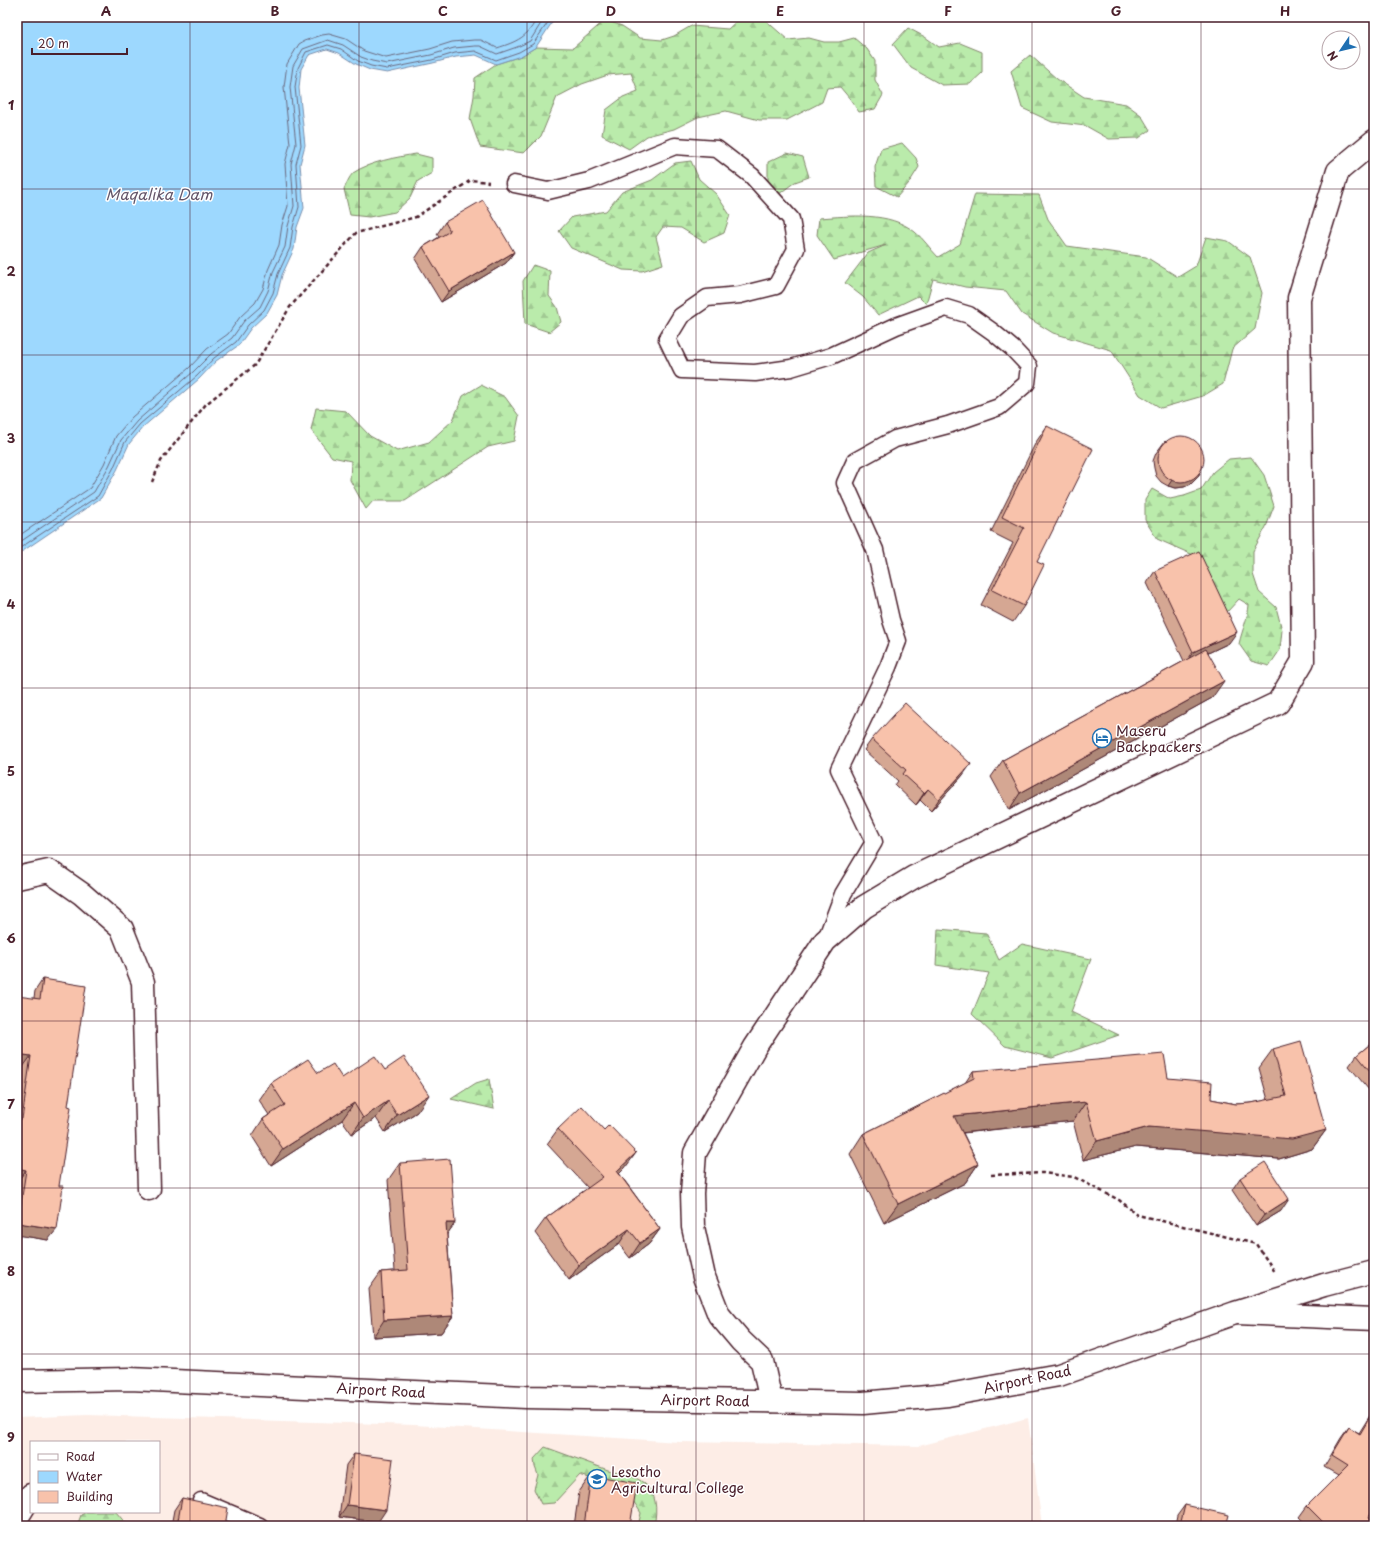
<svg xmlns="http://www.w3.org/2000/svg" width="1391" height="1543" viewBox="0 0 1391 1543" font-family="'Playpen Sans',sans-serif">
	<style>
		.built { fill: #fdede6; fill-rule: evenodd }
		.forest { fill: url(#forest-firs); stroke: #82856b }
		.water { fill: #9dd8fe; stroke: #7c8eaa }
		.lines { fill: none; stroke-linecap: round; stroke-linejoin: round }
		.shore { stroke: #6b697f; stroke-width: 1 }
		.service-casing { stroke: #4a1f2b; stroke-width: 19 }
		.minor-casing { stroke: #4a1f2b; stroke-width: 25 }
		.secondary-casing { stroke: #4a1f2b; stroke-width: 25 }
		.path { stroke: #4a1f2b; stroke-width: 2.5; stroke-dasharray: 4 3; stroke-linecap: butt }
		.service { stroke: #fff; stroke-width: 16 }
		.minor { stroke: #fff; stroke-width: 22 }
		.secondary { stroke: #fff; stroke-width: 22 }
		.wall { fill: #d5a793; stroke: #4a1f2b }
		.shaded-wall { fill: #ae8878; stroke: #4a1f2b }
		.building { fill: #f8c2ab; stroke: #4a1f2b }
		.grid { fill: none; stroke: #4a1f2b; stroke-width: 1; stroke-opacity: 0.55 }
		.labels { text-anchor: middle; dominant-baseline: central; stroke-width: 3; stroke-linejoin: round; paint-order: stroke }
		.poi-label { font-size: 14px; fill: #4a1f2b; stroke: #fff; text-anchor: start }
		.street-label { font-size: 14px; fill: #4a1f2b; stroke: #fff }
		.water-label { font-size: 15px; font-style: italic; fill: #63566a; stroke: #fff }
		.neatline { fill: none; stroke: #4a1f2b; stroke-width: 1.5 }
		.grid-label { font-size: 13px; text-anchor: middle; font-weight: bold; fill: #4a1f2b }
	</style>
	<defs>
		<pattern id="forest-firs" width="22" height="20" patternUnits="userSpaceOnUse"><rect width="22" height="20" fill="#baebab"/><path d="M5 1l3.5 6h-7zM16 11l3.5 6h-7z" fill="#a1c993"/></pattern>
	</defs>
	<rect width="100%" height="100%" fill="#fff"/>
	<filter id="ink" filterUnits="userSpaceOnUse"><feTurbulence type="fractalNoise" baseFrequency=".025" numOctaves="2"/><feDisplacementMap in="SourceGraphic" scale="8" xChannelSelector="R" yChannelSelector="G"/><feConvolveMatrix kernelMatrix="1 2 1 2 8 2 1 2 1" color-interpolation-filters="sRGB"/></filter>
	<g filter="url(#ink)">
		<path class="built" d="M 87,1415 L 415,1425 L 679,1442 L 919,1446 L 1028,1418 L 1042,1526 L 17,1526 L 17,1418 ZM 31,1442 L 159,1442 L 159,1512 L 31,1512 Z"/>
		<g class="forest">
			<path d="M 741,17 L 763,18 L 788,40 L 809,38 L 824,42 L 839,42 L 854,38 L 867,49 L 875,61 L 875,80 L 883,95 L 875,109 L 859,112 L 850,99 L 840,87 L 827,88 L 822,102 L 787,120 L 759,120 L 726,111 L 698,117 L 674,129 L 647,136 L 629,149 L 602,135 L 606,110 L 623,97 L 638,91 L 631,73 L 608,75 L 582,84 L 557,97 L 541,136 L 524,153 L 480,147 L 470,119 L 474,96 L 475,78 L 496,64 L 521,56 L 536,47 L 573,48 L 605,20 L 622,26 L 640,38 L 662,40 L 674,36 L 691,26 L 728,29 Z"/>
			<path d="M 908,28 L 925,37 L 939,47 L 960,43 L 982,52 L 982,73 L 970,84 L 942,85 L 911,68 L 893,44 Z"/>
			<path d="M 1030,55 L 1057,79 L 1084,97 L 1126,104 L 1141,115 L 1150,130 L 1139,138 L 1109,139 L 1086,126 L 1052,122 L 1022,108 L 1011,71 Z"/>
			<path d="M 902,143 L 916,158 L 919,167 L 909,183 L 897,197 L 876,186 L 875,167 L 881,149 Z"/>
			<path d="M 787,153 L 803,157 L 809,177 L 795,182 L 779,194 L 768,189 L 768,162 Z"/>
			<path d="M 416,154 L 432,158 L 432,173 L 418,181 L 410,198 L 395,212 L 369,217 L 350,215 L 344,189 C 346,185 349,177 353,173 C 369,162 397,157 416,154 Z"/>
			<path d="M 691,161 L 699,179 L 716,194 L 730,215 L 724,233 L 704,242 L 681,228 L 663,227 L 656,237 L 663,264 L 642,271 L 623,270 L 571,248 L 559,231 L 572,217 L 606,211 L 622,192 L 652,180 L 675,163 Z"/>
			<path d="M 975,194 L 1039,195 L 1048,219 L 1067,246 L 1146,257 L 1178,277 L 1196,266 L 1206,237 L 1228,241 L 1250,257 L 1262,293 L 1255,329 L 1232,349 L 1223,384 L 1203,396 L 1161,408 L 1140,395 L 1111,350 L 1053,333 L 1022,314 L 1006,291 L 965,287 L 933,279 L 926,304 L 918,296 L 878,315 L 863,297 L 845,283 L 868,253 L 886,245 L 834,260 L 817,235 L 819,218 C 850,216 889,211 915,232 C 924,239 930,249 938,257 L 960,244 Z"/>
			<path d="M 533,265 L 550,271 L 549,296 L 557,307 L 561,322 L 549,332 L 525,324 L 523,281 Z"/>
			<path d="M 481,385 L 505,397 L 519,416 L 514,441 L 488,447 L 405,501 L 373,501 L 366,509 L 350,480 L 351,461 L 332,457 L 311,430 L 316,408 L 346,411 L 370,436 L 397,451 L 429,442 L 453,420 L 463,396 Z"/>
			<path d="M 1251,457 L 1264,475 L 1274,506 L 1266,527 L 1253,551 L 1253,574 L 1259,592 L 1276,607 L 1282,630 L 1280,650 L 1269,666 L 1251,661 L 1239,644 C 1242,630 1248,618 1249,605 L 1239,599 L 1227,612 L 1200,558 L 1157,539 L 1145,520 L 1145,500 L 1152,489 L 1170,499 L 1184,496 L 1201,490 L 1213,472 L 1229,459 Z"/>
			<path d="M 938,929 L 986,933 L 999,960 L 1022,944 L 1091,959 L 1071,1012 L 1119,1035 L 1052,1058 L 1005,1046 L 972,1014 L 989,973 L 936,965 Z"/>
			<path d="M 489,1079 L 494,1109 L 451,1099 L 476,1083 Z"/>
			<path d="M 545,1447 L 608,1470 C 643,1476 662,1488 654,1526 L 638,1526 L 641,1513 L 632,1499 L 589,1478 L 580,1475 L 554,1503 L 541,1504 L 534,1489 L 538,1475 L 535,1467 L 534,1459 Z"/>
			<path d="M 86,1512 L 116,1512 L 128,1526 L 77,1526 L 81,1515 Z"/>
		</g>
		<path class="water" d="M 17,17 L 552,17 L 553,21 L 536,47 L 521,56 L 496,64 L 476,55 L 456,57 L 433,63 L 387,73 L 370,70 L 356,64 L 339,53 L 327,49 L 309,55 L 301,69 L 299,88 L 305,145 L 300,164 L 304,208 L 297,227 L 294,249 L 282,275 L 277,295 L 267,313 L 251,328 L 239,345 L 216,361 L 199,379 L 143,427 L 129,444 L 117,470 L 101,498 L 17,555 Z"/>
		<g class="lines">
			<g class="shore">
				<path d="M 17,537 L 90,488 L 104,464 L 116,436 L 132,417 L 189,368 L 207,349 L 228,334 L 240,317 L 255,303 L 263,289 L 268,270 L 279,245 L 282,225 L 288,206 L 285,164 L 290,144 L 284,87 L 287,64 L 299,44 L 304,41 L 322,35 L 329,34 L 346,39 L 364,51 L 386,58 L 430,49 L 452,42 L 474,40 L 481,40 L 497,48 C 516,42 529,37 537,17"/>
				<path d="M 17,544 L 94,492 L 109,466 L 121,440 L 137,421 L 193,372 L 211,354 L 232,338 L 244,321 L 260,307 L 268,291 L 273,272 L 285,247 L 288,226 L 294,206 L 291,164 L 296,144 L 290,87 L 293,66 L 303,49 L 328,40 L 343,45 L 361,57 L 372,61 L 387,64 L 431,55 L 454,48 L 475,46 L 480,46 L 497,54 L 517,47 L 530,41 L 543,20 L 544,17"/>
				<path d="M 17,550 L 98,496 L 113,469 L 125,442 L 140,424 L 197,376 L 214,358 L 236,342 L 248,325 L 264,310 L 273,293 L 278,274 L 290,248 L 293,227 L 299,207 L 296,164 L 301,145 L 295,87 L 298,68 L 306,52 L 328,45 L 341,49 L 358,61 L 371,66 L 387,69 L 432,60 L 455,53 L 475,51 L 496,60 L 519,52 L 533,44 L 549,21 L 549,17"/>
			</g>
			<g class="service-casing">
				<g id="service">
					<path d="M 514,184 L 548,191 L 589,181 L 675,146 L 717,149 L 752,176 L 791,219 L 796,249 L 776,286 L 740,295 L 707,298 L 681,316 L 667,339 L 682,370 L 755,373 L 791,368 L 831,356 L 896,326 L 946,308 L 969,315 L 993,332 L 1012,348 L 1029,366 L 1027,383 L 999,407 L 948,425 L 895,439 L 855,461 L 845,483 L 875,550 L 891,620 L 898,641 L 888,667 L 839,769 L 874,842 L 843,894 L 826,939"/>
					<path d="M 201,1501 L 260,1526"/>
				</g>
			</g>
			<g class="minor-casing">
				<g id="minor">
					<path d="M 17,878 L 49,871 L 82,894 L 122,929 L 143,982 L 149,1189"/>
					<path d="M 1237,1313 L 1374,1319"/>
					<path d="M 771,1401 L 762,1361 L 741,1341 L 719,1315 L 704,1277 L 693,1227 L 692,1193 L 695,1153 L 755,1047 L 825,941 L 864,907 L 914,877 L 1278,703 L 1303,661 L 1299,298 L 1338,171 L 1374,141"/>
					<path d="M 17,1518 L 31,1495"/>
				</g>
			</g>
			<g class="secondary-casing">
				<path id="secondary" d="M 17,1381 L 130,1379 L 526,1397 L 863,1403 L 948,1395 L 1059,1375 L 1235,1313 L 1324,1285 L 1374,1272"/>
			</g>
			<g class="path">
				<path d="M 152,482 L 161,461 L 206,404 L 255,365 L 290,307 L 356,233 L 416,217 L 471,180 L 489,182"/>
				<path d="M 991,1175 L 1043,1173 L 1074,1177 L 1119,1200 L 1138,1215 L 1256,1244 L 1275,1272"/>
			</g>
			<use href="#service" class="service"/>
			<use href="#minor" class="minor"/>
			<use href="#secondary" class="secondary"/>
		</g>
		<g class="wall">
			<path d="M 445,222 L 514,252 L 506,263 L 441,302 L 415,259 L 423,247 L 439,237 L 437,234 Z"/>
			<path d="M 1047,426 L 1037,562 L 1024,606 L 1013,622 L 981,605 L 1013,543 L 991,532 L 1036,442 Z"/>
			<path d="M 1165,441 L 1200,473 L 1196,479 L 1191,484 L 1184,487 L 1176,488 L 1168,486 L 1161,482 L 1156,476 L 1154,468 L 1153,461 L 1156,453 Z"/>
			<path d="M 1155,571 L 1229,643 L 1208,653 L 1212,698 L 1009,810 L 991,777 L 1003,760 L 1184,661 L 1147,583 Z"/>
			<path d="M 872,739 L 963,775 L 931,811 L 920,800 L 916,805 L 895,785 L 898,781 L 864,750 Z"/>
			<path d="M 43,979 L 48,1240 L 17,1235 L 17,1186 L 18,1181 L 17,1181 L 17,1107 L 35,991 Z"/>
			<path d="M 1374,1041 L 1374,1096 L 1349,1066 L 1357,1055 Z"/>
			<path d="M 1273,1049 L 1326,1130 L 1312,1149 L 1279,1159 L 1136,1147 L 1083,1160 L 1073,1121 L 963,1133 L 978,1164 L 965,1183 L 884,1223 L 850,1154 L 863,1134 L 965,1083 L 973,1071 L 1168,1078 L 1211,1099 L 1236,1104 L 1251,1103 L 1268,1100 L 1259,1068 Z"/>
			<path d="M 385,1070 L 417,1112 L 385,1132 L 376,1118 L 352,1134 L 342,1120 L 271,1166 L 252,1136 L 263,1119 L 269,1115 L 259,1100 L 271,1083 L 318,1073 L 342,1078 Z"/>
			<path d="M 558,1129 L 625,1168 L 619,1173 L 660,1229 L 649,1244 L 630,1258 L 619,1244 L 569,1280 L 535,1233 L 546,1218 L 588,1188 L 547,1144 Z"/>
			<path d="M 400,1163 L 455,1223 L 447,1234 L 453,1316 L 441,1333 L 373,1337 L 369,1289 L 381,1272 L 395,1271 L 388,1180 Z"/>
			<path d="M 1240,1178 L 1281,1211 L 1256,1226 L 1232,1190 Z"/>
			<path d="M 1374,1409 L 1374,1509 L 1369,1517 L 1371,1526 L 1308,1526 L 1299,1517 L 1307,1506 L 1338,1475 L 1324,1467 L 1341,1438 L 1349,1427 L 1359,1433 Z"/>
			<path d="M 354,1454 L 378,1522 L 339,1517 L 346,1465 Z"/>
			<path d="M 591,1475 L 630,1526 L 574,1526 L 579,1492 Z"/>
			<path d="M 182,1498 L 225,1526 L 171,1526 L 174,1510 Z"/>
			<path d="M 1185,1505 L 1226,1526 L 1175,1526 L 1177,1516 Z"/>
		</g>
		<g class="shaded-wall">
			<path d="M 514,252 L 506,263 L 441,302 L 449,291 Z"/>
			<path d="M 1200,473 L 1196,479 L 1191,484 L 1184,487 L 1176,488 L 1168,486 L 1172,480 Z"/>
			<path d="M 1237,632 L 1229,643 L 1185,664 L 1193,652 Z"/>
			<path d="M 1224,681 L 1212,698 L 1009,810 L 1020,793 Z"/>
			<path d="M 971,764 L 963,775 L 931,811 L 939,799 Z"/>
			<path d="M 928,789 L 920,800 L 916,805 L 924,793 Z"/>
			<path d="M 17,1054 L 31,1056 L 23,1067 L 17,1067 Z"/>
			<path d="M 429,1095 L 417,1112 L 385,1132 L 397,1115 Z"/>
			<path d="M 388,1101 L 376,1118 L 352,1134 L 363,1118 Z"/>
			<path d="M 1086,1102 L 1073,1121 L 941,1135 L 954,1116 Z"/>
			<path d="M 354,1103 L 342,1120 L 271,1166 L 283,1149 Z"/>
			<path d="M 1149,1127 L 1326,1130 L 1312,1149 L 1279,1159 L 1136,1147 L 1083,1160 L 1097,1141 Z"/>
			<path d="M 636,1153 L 625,1168 L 607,1186 L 617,1171 Z"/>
			<path d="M 978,1164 L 965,1183 L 884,1223 L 898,1204 Z"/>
			<path d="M 17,1168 L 26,1170 L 18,1181 L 17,1181 Z"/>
			<path d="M 1289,1199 L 1281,1211 L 1256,1226 L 1264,1215 Z"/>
			<path d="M 18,1223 L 57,1229 L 48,1240 L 17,1235 L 17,1224 Z"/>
			<path d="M 446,1223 L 455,1223 L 443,1240 Z"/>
			<path d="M 629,1229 L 619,1244 L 569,1280 L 579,1265 Z"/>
			<path d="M 660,1229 L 649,1244 L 630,1258 L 640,1243 Z"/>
			<path d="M 453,1316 L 441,1333 L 373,1337 L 384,1320 Z"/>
			<path d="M 347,1505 L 386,1510 L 378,1522 L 339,1517 Z"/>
		</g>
		<g class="building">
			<path d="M 483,200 L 514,252 L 449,291 L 423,247 L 450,231 L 445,222 Z"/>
			<path d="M 1047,426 L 1093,449 L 1037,562 L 1044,565 L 1024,606 L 992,590 L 1024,528 L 1002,517 Z"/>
			<circle cx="1181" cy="459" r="23"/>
			<path d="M 1199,551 L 1237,632 L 1193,652 L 1155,571 Z"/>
			<path d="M 1206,649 L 1224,681 L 1020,793 L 1003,760 Z"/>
			<path d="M 905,703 L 971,764 L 939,799 L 928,789 L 924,793 L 903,774 L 906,770 L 872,739 Z"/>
			<path d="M 43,979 L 86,986 L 68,1106 L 71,1107 L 59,1186 L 63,1186 L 57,1229 L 18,1223 L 26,1170 L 17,1168 L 17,1118 L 22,1119 L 31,1056 L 17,1054 L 17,996 L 40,999 Z"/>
			<path d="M 1301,1041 L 1326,1130 L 1292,1139 L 1149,1127 L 1097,1141 L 1086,1102 L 954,1116 L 978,1164 L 898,1204 L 863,1134 L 974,1078 L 973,1071 L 1164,1054 L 1168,1078 L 1212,1082 L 1211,1099 L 1236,1104 L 1251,1103 L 1286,1096 L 1273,1049 Z"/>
			<path d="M 1374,1041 L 1374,1076 L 1357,1055 Z"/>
			<path d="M 375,1056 L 385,1070 L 404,1057 L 429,1095 L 397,1115 L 388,1101 L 363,1118 L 354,1103 L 283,1149 L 263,1119 L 285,1105 L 271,1083 L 308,1059 L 318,1073 L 333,1064 L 342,1078 Z"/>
			<path d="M 582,1106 L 604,1130 L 609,1125 L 636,1153 L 617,1171 L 660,1229 L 640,1243 L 629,1229 L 579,1265 L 546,1218 L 603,1177 L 558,1129 Z"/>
			<path d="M 450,1159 L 455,1223 L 446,1223 L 453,1316 L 384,1320 L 381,1272 L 408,1270 L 400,1163 Z"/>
			<path d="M 1265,1162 L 1289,1199 L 1264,1215 L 1240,1178 Z"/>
			<path d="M 1374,1410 L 1374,1509 L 1369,1517 L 1374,1522 L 1369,1526 L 1327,1526 L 1307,1506 L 1348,1465 L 1332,1455 L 1349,1427 L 1360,1434 Z"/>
			<path d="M 354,1454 L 393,1459 L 386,1510 L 347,1505 Z"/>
			<path d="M 591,1475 L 637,1483 L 630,1526 L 584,1526 Z"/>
			<path d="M 182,1498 L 228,1508 L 225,1526 L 177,1526 Z"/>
			<path d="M 1185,1505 L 1229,1515 L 1226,1526 L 1180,1526 Z"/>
		</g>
	</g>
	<path class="grid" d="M 190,17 L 190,1526M 359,17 L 359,1526M 527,17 L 527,1526M 696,17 L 696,1526M 864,17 L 864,1526M 1032,17 L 1032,1526M 1201,17 L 1201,1526M 17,189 L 1374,189M 17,355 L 1374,355M 17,522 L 1374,522M 17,688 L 1374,688M 17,855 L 1374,855M 17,1021 L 1374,1021M 17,1188 L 1374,1188M 17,1354 L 1374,1354"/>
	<defs>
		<g id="hotel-ring" transform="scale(1)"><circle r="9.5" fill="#fff" stroke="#1f6fb2" stroke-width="1.5"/><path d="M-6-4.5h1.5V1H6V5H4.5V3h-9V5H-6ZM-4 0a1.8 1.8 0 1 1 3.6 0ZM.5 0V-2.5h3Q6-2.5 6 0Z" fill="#1f6fb2"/></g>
		<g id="university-ring" transform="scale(1)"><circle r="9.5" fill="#fff" stroke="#1f6fb2" stroke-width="1.5"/><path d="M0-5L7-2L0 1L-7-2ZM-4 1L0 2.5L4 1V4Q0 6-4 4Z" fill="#1f6fb2"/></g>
	</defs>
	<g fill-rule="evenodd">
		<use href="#hotel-ring" x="1102" y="738"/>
		<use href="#university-ring" x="597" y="1479"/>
	</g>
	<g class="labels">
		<g class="poi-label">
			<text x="1116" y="730">Maseru<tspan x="1116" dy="16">Backpackers</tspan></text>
			<text x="611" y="1471">Lesotho<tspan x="611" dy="16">Agricultural College</tspan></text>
		</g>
		<g class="street-label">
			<text transform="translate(1027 1379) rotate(-12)">Airport Road</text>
			<text transform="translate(381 1390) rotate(3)">Airport Road</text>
			<text transform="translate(705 1400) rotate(1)">Airport Road</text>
		</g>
		<g class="water-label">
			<text x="159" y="193">Maqalika Dam</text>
		</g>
	</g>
	<rect width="1391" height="1543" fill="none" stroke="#fff" stroke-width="44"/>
	<rect x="30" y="1441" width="130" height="72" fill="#ffffff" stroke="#b7a5aa"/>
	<rect x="38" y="1454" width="20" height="6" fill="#ffffff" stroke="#b7a5aa"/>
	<text x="66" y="1461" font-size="12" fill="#4a1f2b">Road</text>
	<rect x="38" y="1471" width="20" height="12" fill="#9dd8fe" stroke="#b7a5aa"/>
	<text x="66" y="1481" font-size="12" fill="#4a1f2b">Water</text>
	<rect x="38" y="1491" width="20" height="12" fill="#f8c2ab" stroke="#b7a5aa"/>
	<text x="66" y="1501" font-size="12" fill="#4a1f2b">Building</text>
	<g transform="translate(1341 50) rotate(235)"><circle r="19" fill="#ffffff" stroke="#b7a5aa"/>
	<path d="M0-3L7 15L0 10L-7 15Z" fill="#1f6fb2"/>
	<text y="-6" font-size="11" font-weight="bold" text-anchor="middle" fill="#4a1f2b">N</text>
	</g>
	<path d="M32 48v6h95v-6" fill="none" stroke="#4a1f2b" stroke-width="2"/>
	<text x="38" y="48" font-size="12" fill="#4a1f2b" stroke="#ffffff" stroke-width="3" paint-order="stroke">20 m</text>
	<rect x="22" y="22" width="1347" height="1499" class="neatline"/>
	<g class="grid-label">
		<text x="106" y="16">A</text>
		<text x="275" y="16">B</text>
		<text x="443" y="16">C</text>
		<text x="611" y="16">D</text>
		<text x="780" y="16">E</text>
		<text x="948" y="16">F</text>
		<text x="1116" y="16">G</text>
		<text x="1285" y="16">H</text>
		<text x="11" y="110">1</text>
		<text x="11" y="276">2</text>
		<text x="11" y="443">3</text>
		<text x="11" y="609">4</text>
		<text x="11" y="776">5</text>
		<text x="11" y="943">6</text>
		<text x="11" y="1109">7</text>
		<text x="11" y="1276">8</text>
		<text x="11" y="1442">9</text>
	</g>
</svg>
